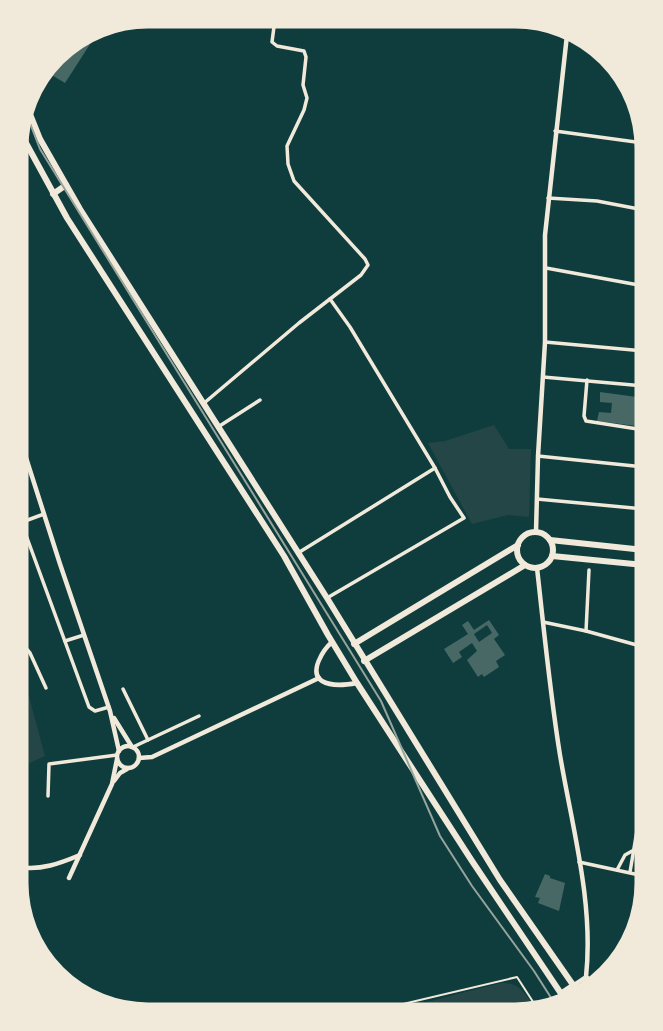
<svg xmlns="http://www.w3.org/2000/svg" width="663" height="1031" viewBox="0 0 663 1031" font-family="'PT Sans Narrow',sans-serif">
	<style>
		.green { fill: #244646 }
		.building { fill: #486865; fill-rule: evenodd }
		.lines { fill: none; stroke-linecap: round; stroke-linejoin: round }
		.service { stroke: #f1e9da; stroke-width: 2 }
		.minor { stroke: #f1e9da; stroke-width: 3.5 }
		.tertiary { stroke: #f1e9da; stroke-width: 4.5 }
		.primary { stroke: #f1e9da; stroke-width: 6 }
		.rail { stroke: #97a49c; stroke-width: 2 }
		.rim { fill: none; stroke: #f1e9da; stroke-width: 5 }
	</style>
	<rect width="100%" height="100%" fill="#0f3d3e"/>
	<g class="green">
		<path d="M 494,425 L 509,449 L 531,449 L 529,517 L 508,515 L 472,524 L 428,443 L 445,441 Z"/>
		<path d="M 19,682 L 28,693 L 45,756 L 19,768 Z"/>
		<path d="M 501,983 C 519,982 526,994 534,1008 L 515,1012 L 388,1012 Z"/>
	</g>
	<g class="building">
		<path d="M 89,35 L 94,38 L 65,83 L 50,74 L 55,66 L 53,65 L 59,57 L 60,58 L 65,50 Z"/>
		<path d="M 600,392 L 644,398 L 644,427 L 597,421 L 599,412 L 611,413 L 612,403 L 600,402 Z"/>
		<path d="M 489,620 L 499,635 L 494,639 L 505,655 L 496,661 L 499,667 L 484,677 L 482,674 L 478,677 L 467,660 L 477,651 L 472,643 L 459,652 L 462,657 L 453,663 L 444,649 L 468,634 L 462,625 L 468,621 L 474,630 ZM 487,625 L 492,633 L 479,642 L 474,634 Z"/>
		<path d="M 545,874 L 550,876 L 550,878 L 565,883 L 559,911 L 538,903 L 540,898 L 535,897 Z"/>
	</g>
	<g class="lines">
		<path class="service" d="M 369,1012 L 517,977 L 537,1008"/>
		<g class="minor">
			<path d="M 555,131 L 643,143"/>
			<path d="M 548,198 L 597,201 L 644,210"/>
			<path d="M 546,268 L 644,286"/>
			<path d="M 545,342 L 644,351"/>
			<path d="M 543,377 L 644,386"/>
			<path d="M 587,380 L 584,416 L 586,421 L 644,430"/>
			<path d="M 203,404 L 299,323 L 361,275 L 368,265 L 365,259 L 294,181 L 288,164 L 287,146 L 304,110 L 307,98 L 303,85 L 306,57 L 304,51 L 277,46 L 272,42 L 275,19"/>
			<path d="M 218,427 L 260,400"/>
			<path d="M 538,456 L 644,467"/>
			<path d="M 20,460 L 26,458"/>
			<path d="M 537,499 L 644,509"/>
			<path d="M 44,514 L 25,521 L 23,527 L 89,707 L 95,711 L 109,707"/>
			<path d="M 298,553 L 435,468"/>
			<path d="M 327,598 L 464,518 L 450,497 L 435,468 L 350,327 L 330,299"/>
			<path d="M 543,622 L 586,631 L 644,647"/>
			<path d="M 586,631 L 589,570"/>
			<path d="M 19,640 L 30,653 L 46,688"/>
			<path d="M 65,641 L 84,635"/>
			<path d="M 123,689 L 148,740"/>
			<path d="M 133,747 L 199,716"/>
			<path d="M 48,796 L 49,764 L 117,755"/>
			<path d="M 579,862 L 644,876"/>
			<path d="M 617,870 L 625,855 L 634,850"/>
			<path d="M 630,872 L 644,789"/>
		</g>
		<g class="tertiary">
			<path d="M 20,439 L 60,564 L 110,711 L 119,751"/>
			<path d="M 536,532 L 538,456 L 545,342 L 545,235 L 567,35"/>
			<path d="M 537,568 C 544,630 550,693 560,755 C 572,827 594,903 586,977 L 574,985"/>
			<path d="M 332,642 C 324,649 308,672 322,681 C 332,687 346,685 357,683"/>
			<path d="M 114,718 L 132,747"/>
			<circle cx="128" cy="757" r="11"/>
			<path d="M 139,758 L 152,757 L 319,678"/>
			<path d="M 114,781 L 120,773 L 127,769"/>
			<path d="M 19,867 C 40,871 61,863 80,855"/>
			<path d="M 69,878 L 112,784 L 117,759"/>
			<path d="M 586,977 L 592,981"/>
		</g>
		<g class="primary">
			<path d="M 29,103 L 30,114 L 40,139 L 80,209 L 327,598 L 500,880 L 578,992"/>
			<path d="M 20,132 L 67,218 L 284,556 L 328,635 L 357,683 L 472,861 L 566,1001"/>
			<path d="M 53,194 L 66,185"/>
			<circle cx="535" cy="550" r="18"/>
			<path d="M 550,540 L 644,550"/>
			<path d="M 552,556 L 644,565"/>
			<path d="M 354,644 L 518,545"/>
			<path d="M 364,661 L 525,565"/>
			<path d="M 562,993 L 574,985"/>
		</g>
		<path class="rail" d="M 26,113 L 40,149 L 381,701 L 440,836 L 472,886 L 534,971 L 555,1004"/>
	</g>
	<path d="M0 0H663V1031H0ZM148 26H515A122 122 0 0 1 637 148V883A122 122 0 0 1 515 1005H148A122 122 0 0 1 26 883V148A122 122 0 0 1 148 26Z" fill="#f1e9da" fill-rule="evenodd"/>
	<path class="rim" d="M148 26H515A122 122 0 0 1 637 148V883A122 122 0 0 1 515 1005H148A122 122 0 0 1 26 883V148A122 122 0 0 1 148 26Z"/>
</svg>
